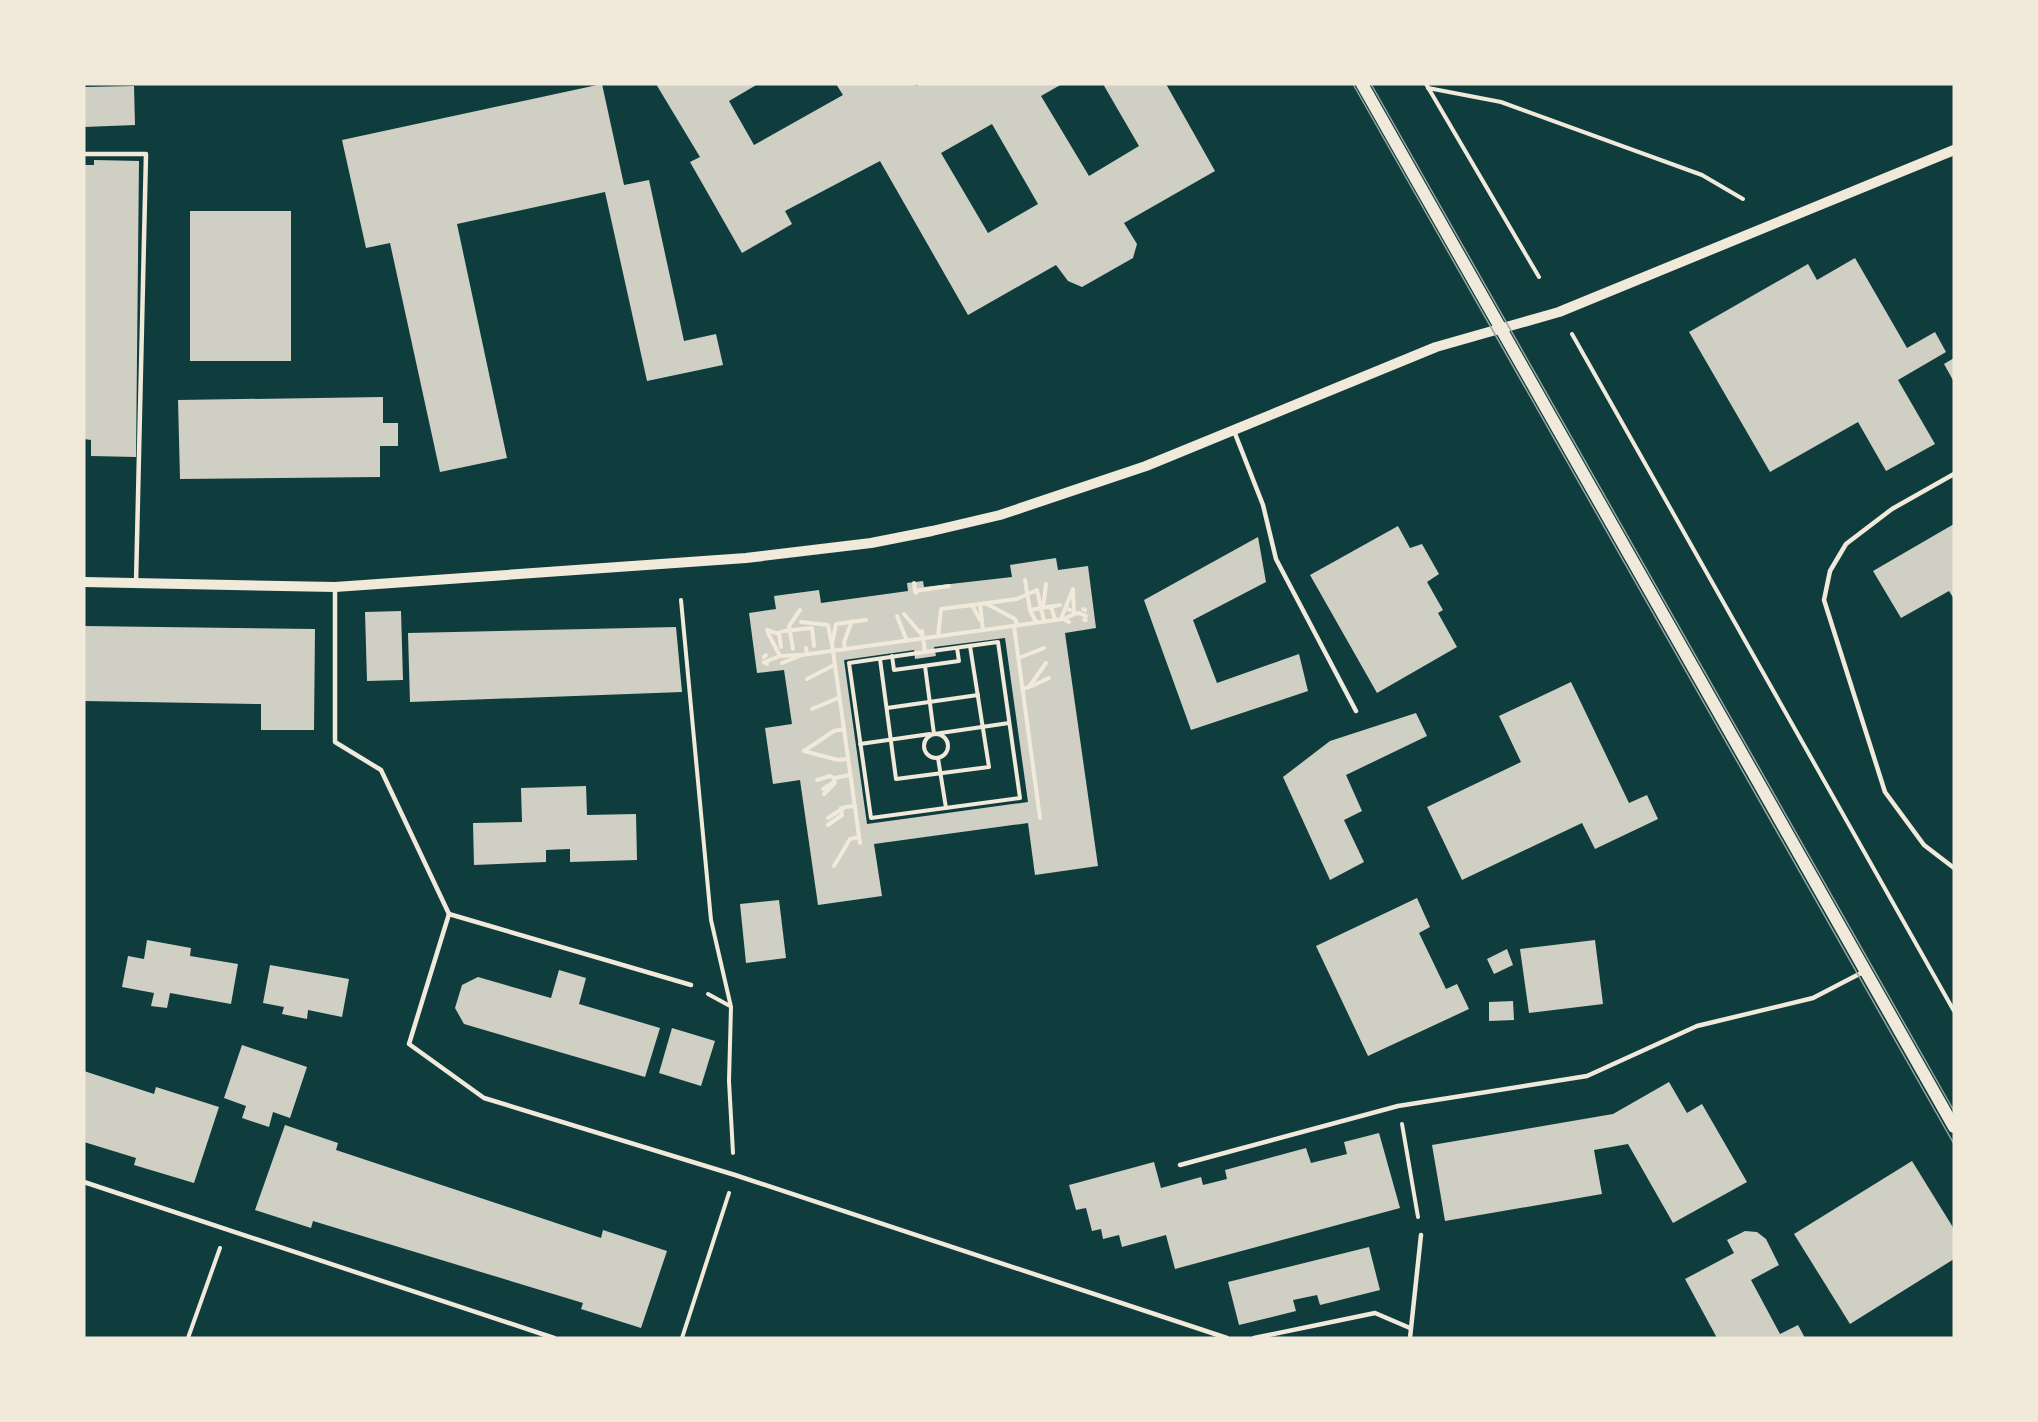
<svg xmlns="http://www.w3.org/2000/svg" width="2038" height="1422" viewBox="0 0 2038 1422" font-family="'Nunito Sans',sans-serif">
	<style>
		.building { fill: #cfcfc3; fill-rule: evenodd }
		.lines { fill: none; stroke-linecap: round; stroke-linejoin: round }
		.path { stroke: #f1e9da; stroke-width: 4 }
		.service { stroke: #f1e9da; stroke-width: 4.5 }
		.tertiary { stroke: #f1e9da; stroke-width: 10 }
		.secondary { stroke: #f1e9da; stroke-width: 12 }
		.tram { stroke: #97a49c; stroke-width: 1.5 }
	</style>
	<rect width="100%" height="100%" fill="#0f3d3e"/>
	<g class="building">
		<path d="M 602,84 L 624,185 L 649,180 L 684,341 L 716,334 L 723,365 L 647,381 L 605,192 L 457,224 L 507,458 L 440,472 L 390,243 L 366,248 L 342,140 Z"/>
		<path d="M 656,84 L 758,84 L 729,101 L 754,145 L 843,95 L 836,84 L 915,84 L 916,86 L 920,84 L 1062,84 L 1041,96 L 1089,176 L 1139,146 L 1103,84 L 1166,84 L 1215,171 L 1124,223 L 1137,244 L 1133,258 L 1082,287 L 1068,281 L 1056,265 L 968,315 L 880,161 L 785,211 L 792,224 L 742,253 L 690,162 L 700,157 ZM 992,124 L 1038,204 L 988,233 L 941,153 Z"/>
		<path d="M 134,86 L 135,125 L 84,127 L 84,87 Z"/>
		<path d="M 94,160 L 139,161 L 136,457 L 91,456 L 91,440 L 84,439 L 84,165 L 94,165 Z"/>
		<rect x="190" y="211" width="101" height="150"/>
		<path d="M 1855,258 L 1907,348 L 1935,332 L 1946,352 L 1898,380 L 1935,444 L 1886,471 L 1858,422 L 1770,472 L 1689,332 L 1808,264 L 1817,280 Z"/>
		<path d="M 1954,358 L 1954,382 L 1944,364 Z"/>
		<path d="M 383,397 L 383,423 L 398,423 L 398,446 L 380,446 L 380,477 L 180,479 L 178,400 Z"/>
		<path d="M 1954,524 L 1954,599 L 1949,591 L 1901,618 L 1873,571 Z"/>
		<path d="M 1398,526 L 1410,548 L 1422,544 L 1439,574 L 1427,582 L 1443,610 L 1438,613 L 1457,647 L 1377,693 L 1310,575 Z"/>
		<path d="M 1258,537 L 1266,582 L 1193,620 L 1217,683 L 1299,654 L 1308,691 L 1191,730 L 1144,600 Z"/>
		<path d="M 1056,558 L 1058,570 L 1088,566 L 1096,628 L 1065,633 L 1098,866 L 1035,875 L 1028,823 L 874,844 L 882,896 L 818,905 L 800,780 L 773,784 L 765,728 L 792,724 L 784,670 L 757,673 L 749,613 L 776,609 L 774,596 L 819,590 L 821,603 L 908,591 L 907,583 L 923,581 L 924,587 L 1012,577 L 1010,565 ZM 1005,638 L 1028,802 L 867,824 L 844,660 L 914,650 L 915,659 L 936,656 L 934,647 Z"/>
		<path d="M 401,611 L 403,680 L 367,681 L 365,612 Z"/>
		<path d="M 84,626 L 315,629 L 314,730 L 261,730 L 261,704 L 84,701 Z"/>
		<path d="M 676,627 L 682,692 L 410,702 L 408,633 Z"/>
		<path d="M 1571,682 L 1629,803 L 1647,795 L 1658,819 L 1595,849 L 1582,823 L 1462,880 L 1427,807 L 1521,762 L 1499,716 Z"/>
		<path d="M 1416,713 L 1427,736 L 1346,775 L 1362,811 L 1344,820 L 1364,862 L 1330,880 L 1283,777 L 1330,741 Z"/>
		<path d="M 586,786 L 587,815 L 636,814 L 637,860 L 570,862 L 570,849 L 546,850 L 546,862 L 474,865 L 473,823 L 522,822 L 521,788 Z"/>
		<path d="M 1417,898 L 1430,927 L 1419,933 L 1446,989 L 1457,984 L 1469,1009 L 1368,1056 L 1316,946 Z"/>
		<path d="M 779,900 L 786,958 L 746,963 L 740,904 Z"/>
		<path d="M 147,940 L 191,948 L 190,956 L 238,964 L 231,1004 L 170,993 L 167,1008 L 151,1006 L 154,993 L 122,987 L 128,956 L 144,959 Z"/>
		<path d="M 1595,940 L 1603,1004 L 1529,1013 L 1520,949 Z"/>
		<path d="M 1507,949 L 1513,965 L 1494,974 L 1487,959 Z"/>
		<path d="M 270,965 L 349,979 L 342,1017 L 308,1010 L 307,1019 L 282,1014 L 284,1007 L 263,1003 Z"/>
		<path d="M 559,970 L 586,978 L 579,1004 L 660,1028 L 645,1077 L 464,1024 L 455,1008 L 462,985 L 478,977 L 551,998 Z"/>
		<path d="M 1513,1001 L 1514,1020 L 1489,1021 L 1489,1002 Z"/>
		<path d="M 672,1028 L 715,1041 L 701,1086 L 659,1073 Z"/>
		<path d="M 242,1045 L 307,1067 L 290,1118 L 273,1112 L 269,1127 L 242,1118 L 246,1106 L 224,1098 Z"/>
		<path d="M 84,1071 L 154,1094 L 156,1087 L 219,1107 L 194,1183 L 134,1165 L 136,1158 L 84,1142 Z"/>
		<path d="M 1669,1082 L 1687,1113 L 1702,1104 L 1747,1182 L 1673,1223 L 1628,1144 L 1594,1150 L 1602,1194 L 1445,1221 L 1432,1145 L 1613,1114 Z"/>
		<path d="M 285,1125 L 338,1143 L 336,1150 L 601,1238 L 603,1230 L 667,1251 L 641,1328 L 581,1309 L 583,1303 L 313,1221 L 311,1228 L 255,1210 Z"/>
		<path d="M 1379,1133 L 1400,1208 L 1175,1269 L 1166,1235 L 1122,1247 L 1119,1235 L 1103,1239 L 1101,1229 L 1092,1231 L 1086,1208 L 1076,1210 L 1069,1185 L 1154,1162 L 1161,1188 L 1201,1177 L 1203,1185 L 1227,1179 L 1225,1170 L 1306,1148 L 1311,1163 L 1347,1154 L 1344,1142 Z"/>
		<path d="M 1912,1161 L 1954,1229 L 1954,1259 L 1850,1324 L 1794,1234 Z"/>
		<path d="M 1745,1231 L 1757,1232 L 1766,1239 L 1779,1265 L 1751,1280 L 1780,1334 L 1798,1325 L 1805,1338 L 1717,1338 L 1685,1279 L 1734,1253 L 1727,1240 Z"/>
		<path d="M 1369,1247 L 1380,1290 L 1320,1305 L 1317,1295 L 1293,1300 L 1296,1311 L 1239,1325 L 1228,1282 Z"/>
	</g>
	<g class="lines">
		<g class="path">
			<path d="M 1426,84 L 1539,277"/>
			<path d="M 1428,88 L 1501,102 L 1702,175 L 1743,199"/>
			<path d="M 1572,334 L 1954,1011"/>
			<path d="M 1025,580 L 1030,610 L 1060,605"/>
			<path d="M 914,583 L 915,591"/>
			<path d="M 916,593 L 915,591 L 949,586"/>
			<path d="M 681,600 L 711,920 L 731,1007 L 729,1081 L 733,1153"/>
			<path d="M 987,604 L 1015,619 L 1017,625"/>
			<path d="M 972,605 L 980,620"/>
			<path d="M 1043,607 L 1046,584"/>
			<path d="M 1051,607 L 1055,619"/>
			<path d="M 1068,609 L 1070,610"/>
			<path d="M 1083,609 L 1085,610"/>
			<path d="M 1030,610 L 1036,622"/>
			<path d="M 904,614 L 922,635"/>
			<path d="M 1074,614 L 1079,613 L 1086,616"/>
			<path d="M 897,616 L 907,641"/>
			<path d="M 1061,619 L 1073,589"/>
			<path d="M 1064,619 L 1074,614 L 1073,591"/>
			<path d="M 1084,620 L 1086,620"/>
			<path d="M 801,622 L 828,625 L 831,641"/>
			<path d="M 1014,626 L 1040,818"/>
			<path d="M 767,630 L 779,634"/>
			<path d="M 983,630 L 980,604 L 1017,599 L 1037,590 L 1044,621"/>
			<path d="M 784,631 L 812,628 L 814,646"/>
			<path d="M 922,631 L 925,652 L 998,642 L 1020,798 L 871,818 L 849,663 L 925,652"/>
			<path d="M 781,632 L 779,633 L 781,647"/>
			<path d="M 768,633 L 780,656 L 799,655"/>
			<path d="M 938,636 L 941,609 L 980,604"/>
			<path d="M 806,648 L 807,654"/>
			<path d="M 793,649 L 789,626 L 800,610"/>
			<path d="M 845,649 L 844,642 L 852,621"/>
			<path d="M 892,656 L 894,670 L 959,661 L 957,648"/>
			<path d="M 764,657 L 766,655"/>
			<path d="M 1019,658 L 1044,648"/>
			<path d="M 880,659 L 896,779 L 989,767 L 970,646"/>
			<path d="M 767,661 L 780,656"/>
			<path d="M 764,662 L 767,664"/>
			<path d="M 782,663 L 802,655 L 1063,619 L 1069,622"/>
			<path d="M 925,666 L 934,734 L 1009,723"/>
			<path d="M 807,679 L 834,665"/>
			<path d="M 1032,686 L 1049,678"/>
			<path d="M 1022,689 L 1029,687 L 1046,663"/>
			<path d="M 887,708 L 978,695"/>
			<path d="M 812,709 L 838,698"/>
			<circle cx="936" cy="746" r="12"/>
			<path d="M 860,744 L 930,734"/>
			<path d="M 804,751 L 838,760 L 848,759"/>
			<path d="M 804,751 L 834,731 L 844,729"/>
			<path d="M 938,758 L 946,808"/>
			<path d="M 817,780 L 830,776 L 834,778"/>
			<path d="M 823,789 L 834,782"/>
			<path d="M 824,794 L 835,783 L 834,778 L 850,775"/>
			<path d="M 828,818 L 845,807 L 855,806"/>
			<path d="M 828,825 L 842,815 L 841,808"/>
			<path d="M 860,843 L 832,644 L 836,624 L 866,620"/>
			<path d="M 834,866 L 850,839 L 859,837"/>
			<path d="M 708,994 L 730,1006"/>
			<path d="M 1402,1124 L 1418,1217"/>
			<path d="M 188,1338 L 220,1248"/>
			<path d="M 682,1338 L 729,1193"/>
		</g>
		<g class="service">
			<path d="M 84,154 L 146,154 L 136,583"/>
			<path d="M 1234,431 L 1263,505 L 1276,559 L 1356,711"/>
			<path d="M 1954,474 L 1892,509 L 1846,544 L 1830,571 L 1824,600 L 1885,792 L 1924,845 L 1954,868"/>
			<path d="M 335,587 L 335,742 L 381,770 L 449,914 L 691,985"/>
			<path d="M 449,914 L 409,1044 L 484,1098 L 735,1175 L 1227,1338"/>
			<path d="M 1180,1165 L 1398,1106 L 1587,1076 L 1697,1026 L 1813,998 L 1865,971"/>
			<path d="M 84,1182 L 554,1338"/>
			<path d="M 1254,1338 L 1375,1313 L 1410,1328"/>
			<path d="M 1410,1338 L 1421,1235"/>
		</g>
		<path class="tertiary" d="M 84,582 L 335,587 L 746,558 L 871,543 L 932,531 L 1000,515 L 1146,466 L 1436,347 L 1559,312 L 1954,150"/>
		<path class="secondary" d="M 1362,84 L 1954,1127"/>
		<g class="tram">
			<path d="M 1353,84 L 1954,1144"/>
			<path d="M 1371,84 L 1954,1111"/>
		</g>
	</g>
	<rect width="2038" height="1422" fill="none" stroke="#f1e9da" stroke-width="171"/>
</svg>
